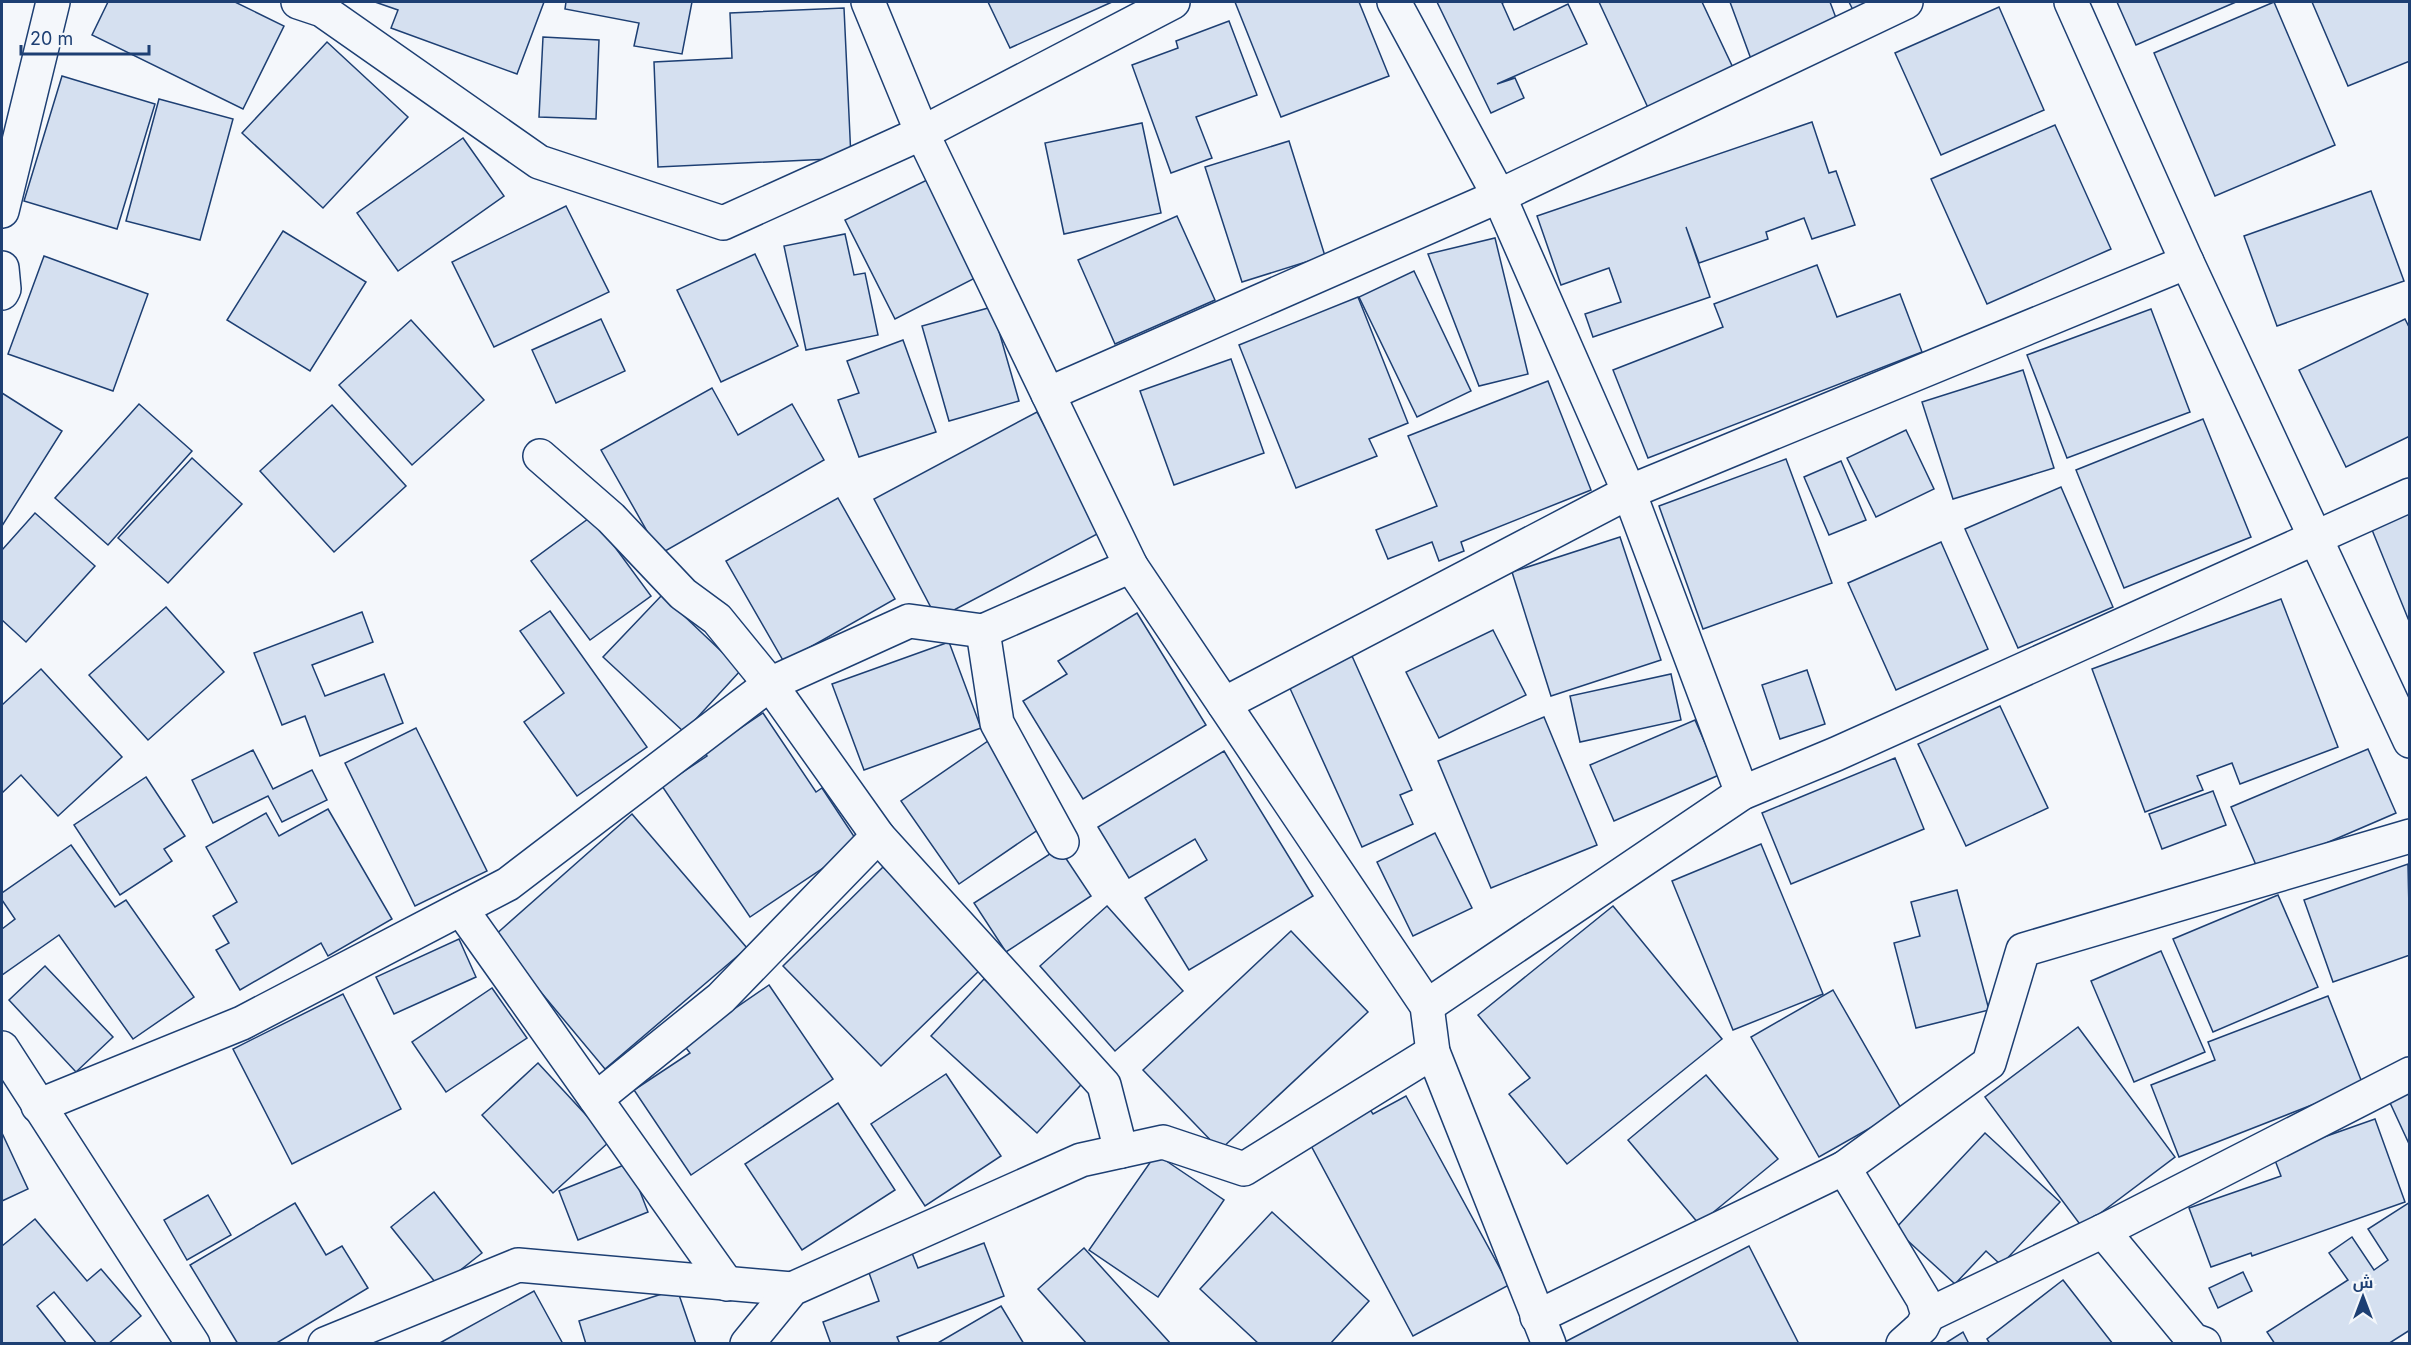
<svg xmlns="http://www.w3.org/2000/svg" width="2411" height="1345" viewBox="0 0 2411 1345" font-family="Inter,Cairo,sans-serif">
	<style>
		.building { fill: #d5e0f0; stroke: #1d3f73; stroke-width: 1.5 }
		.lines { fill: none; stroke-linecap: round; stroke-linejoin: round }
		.street-casing { stroke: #1d3f73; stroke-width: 36 }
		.street { stroke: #f4f7fb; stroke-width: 33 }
	</style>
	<rect width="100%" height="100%" fill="#f4f7fb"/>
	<g class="building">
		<path d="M 108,2 L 235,2 L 284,26 L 243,109 L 92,35 Z"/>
		<path d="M 375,2 L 544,2 L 517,74 L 391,28 L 398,10 Z"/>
		<path d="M 566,2 L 692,2 L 682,54 L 634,46 L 639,23 L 565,9 Z"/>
		<path d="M 988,2 L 1112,2 L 1010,48 Z"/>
		<path d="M 1235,2 L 1359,2 L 1389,76 L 1281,117 Z"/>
		<path d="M 1437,2 L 1505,2 L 1502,3 L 1514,30 L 1568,4 L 1587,44 L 1497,84 L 1515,78 L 1524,98 L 1491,113 Z"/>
		<path d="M 1599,2 L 1702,2 L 1735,72 L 1650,112 Z"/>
		<path d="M 1730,2 L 1830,2 L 1839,26 L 1751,59 Z"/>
		<path d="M 1849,2 L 1877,2 L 1854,12 Z"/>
		<path d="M 2117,2 L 2236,2 L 2136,45 Z"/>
		<path d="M 2274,2 L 2335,145 L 2215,196 L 2154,53 Z"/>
		<path d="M 2312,2 L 2410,2 L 2410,61 L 2348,86 Z"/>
		<path d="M 1999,7 L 2044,110 L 1941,155 L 1895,53 Z"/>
		<path d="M 844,8 L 851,158 L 658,167 L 654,62 L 732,58 L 730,13 Z"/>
		<path d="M 1229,21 L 1257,95 L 1196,117 L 1212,158 L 1171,173 L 1132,65 L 1178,48 L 1176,41 Z"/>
		<path d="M 543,37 L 599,40 L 596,119 L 539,117 Z"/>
		<path d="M 327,42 L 408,117 L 323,208 L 242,133 Z"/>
		<path d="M 62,76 L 155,104 L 117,229 L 24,201 Z"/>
		<path d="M 159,99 L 233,119 L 200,240 L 126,221 Z"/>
		<path d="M 1812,122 L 1829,173 L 1836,171 L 1855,225 L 1812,239 L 1804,218 L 1766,232 L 1768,239 L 1699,263 L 1686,227 L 1710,297 L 1593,337 L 1585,314 L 1621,302 L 1609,268 L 1561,285 L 1537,216 Z"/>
		<path d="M 1142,123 L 1161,213 L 1064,234 L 1045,143 Z"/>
		<path d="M 2055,125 L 2111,249 L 1987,304 L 1931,179 Z"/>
		<path d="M 463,138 L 504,196 L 398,271 L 357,213 Z"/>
		<path d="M 1289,141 L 1325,256 L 1242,282 L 1205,167 Z"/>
		<path d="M 929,179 L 979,276 L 895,319 L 845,220 Z"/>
		<path d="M 2371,191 L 2404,281 L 2277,326 L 2244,236 Z"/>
		<path d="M 566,206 L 609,292 L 494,347 L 452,262 Z"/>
		<path d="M 1177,216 L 1215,300 L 1115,344 L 1078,260 Z"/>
		<path d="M 283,231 L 366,282 L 310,371 L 227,320 Z"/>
		<path d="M 845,234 L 854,275 L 865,273 L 878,335 L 806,350 L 784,246 Z"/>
		<path d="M 1495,238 L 1528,374 L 1479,386 L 1428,254 Z"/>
		<path d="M 755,254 L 798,346 L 721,382 L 677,290 Z"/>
		<path d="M 44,256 L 148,294 L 113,391 L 8,354 Z"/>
		<path d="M 1817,265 L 1837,317 L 1900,294 L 1922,352 L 1648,458 L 1613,370 L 1723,327 L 1714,304 Z"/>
		<path d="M 1414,271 L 1471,391 L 1417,417 L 1359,297 Z"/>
		<path d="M 1358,297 L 1408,423 L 1369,439 L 1377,456 L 1296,488 L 1239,345 Z"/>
		<path d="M 992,307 L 1019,401 L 949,421 L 922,326 Z"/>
		<path d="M 2151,309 L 2190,412 L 2067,458 L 2027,355 Z"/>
		<path d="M 601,319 L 625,371 L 556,403 L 532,350 Z"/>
		<path d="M 2405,319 L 2410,329 L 2410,436 L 2346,467 L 2299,370 Z"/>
		<path d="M 411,320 L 484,400 L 412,465 L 339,385 Z"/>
		<path d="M 903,340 L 936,432 L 859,457 L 838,400 L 859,393 L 847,361 Z"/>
		<path d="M 1231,359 L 1264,453 L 1174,485 L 1140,391 Z"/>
		<path d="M 2023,370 L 2054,468 L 1953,499 L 1922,402 Z"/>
		<path d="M 1548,381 L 1591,490 L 1461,542 L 1464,551 L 1439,561 L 1432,542 L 1388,559 L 1376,530 L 1437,506 L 1408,436 Z"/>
		<path d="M 712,388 L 738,435 L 792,404 L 824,460 L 660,554 L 601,450 Z"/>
		<path d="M 2,393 L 62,431 L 2,526 Z"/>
		<path d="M 139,404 L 192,451 L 108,545 L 55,498 Z"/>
		<path d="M 332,405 L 406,486 L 334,552 L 260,471 Z"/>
		<path d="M 1037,412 L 1101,532 L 937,619 L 874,499 Z"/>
		<path d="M 2203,419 L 2251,537 L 2124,588 L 2076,470 Z"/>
		<path d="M 1906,430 L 1934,489 L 1876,517 L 1847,458 Z"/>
		<path d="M 192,458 L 242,504 L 168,583 L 118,538 Z"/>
		<path d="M 1786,459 L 1832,583 L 1703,629 L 1659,506 Z"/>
		<path d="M 1841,461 L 1866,520 L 1829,535 L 1804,477 Z"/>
		<path d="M 2061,487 L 2113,607 L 2018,648 L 1965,529 Z"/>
		<path d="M 838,498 L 895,599 L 784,662 L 726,561 Z"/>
		<path d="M 2410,504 L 2410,620 L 2409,621 L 2368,520 Z"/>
		<path d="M 35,513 L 95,566 L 26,642 L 2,620 L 2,550 Z"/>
		<path d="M 592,516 L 651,596 L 590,640 L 531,561 Z"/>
		<path d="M 1620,537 L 1661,660 L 1551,696 L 1512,572 Z"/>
		<path d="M 1941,542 L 1988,649 L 1896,690 L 1848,583 Z"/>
		<path d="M 662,595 L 741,670 L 684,732 L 603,657 Z"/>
		<path d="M 2281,599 L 2338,747 L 2240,784 L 2232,763 L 2197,776 L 2203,790 L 2145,812 L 2092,669 Z"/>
		<path d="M 166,607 L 224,672 L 148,740 L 89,675 Z"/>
		<path d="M 550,611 L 647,747 L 577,796 L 524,722 L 564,693 L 520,631 Z"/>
		<path d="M 362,612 L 373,642 L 312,665 L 325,696 L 384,674 L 403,723 L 320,756 L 305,716 L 282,725 L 254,653 Z"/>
		<path d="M 1137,613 L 1206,725 L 1083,799 L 1023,701 L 1067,674 L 1058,661 Z"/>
		<path d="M 1493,630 L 1526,695 L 1439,738 L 1406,672 Z"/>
		<path d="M 949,642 L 981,728 L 864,770 L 832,684 Z"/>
		<path d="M 1352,656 L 1412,790 L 1400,795 L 1413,824 L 1362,847 L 1288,684 Z"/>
		<path d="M 41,669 L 122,757 L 58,816 L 21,775 L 2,793 L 2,705 Z"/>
		<path d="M 1807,670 L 1825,724 L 1780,739 L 1762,685 Z"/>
		<path d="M 1671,674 L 1681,720 L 1580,742 L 1570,696 Z"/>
		<path d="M 2000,706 L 2048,808 L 1966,846 L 1918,744 Z"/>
		<path d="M 763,713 L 816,792 L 822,788 L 859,844 L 750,917 L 662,786 L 707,756 L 705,752 Z"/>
		<path d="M 1544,717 L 1597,845 L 1491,888 L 1438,761 Z"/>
		<path d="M 1695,720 L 1719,775 L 1614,821 L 1590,765 Z"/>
		<path d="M 416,728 L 487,871 L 415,906 L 345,763 Z"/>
		<path d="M 988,741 L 1045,825 L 959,884 L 901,801 Z"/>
		<path d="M 2368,749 L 2396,813 L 2259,872 L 2231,807 Z"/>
		<path d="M 253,750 L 273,789 L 312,770 L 327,800 L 282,822 L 268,796 L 213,823 L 192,780 Z"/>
		<path d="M 1224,751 L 1313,896 L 1189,970 L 1145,898 L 1207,860 L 1195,839 L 1129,878 L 1098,827 Z"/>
		<path d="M 1895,758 L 1924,829 L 1791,884 L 1762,813 Z"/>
		<path d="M 146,777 L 185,836 L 164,849 L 172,861 L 120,895 L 74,825 Z"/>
		<path d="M 2213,791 L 2226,825 L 2162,849 L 2149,814 Z"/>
		<path d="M 328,809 L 392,919 L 328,956 L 321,943 L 240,990 L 216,950 L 229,943 L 213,916 L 237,902 L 206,847 L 266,813 L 279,836 Z"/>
		<path d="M 632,814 L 747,948 L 605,1069 L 494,936 Z"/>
		<path d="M 1435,833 L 1472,908 L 1413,936 L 1377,862 Z"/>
		<path d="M 1761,844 L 1823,994 L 1733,1030 L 1672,881 Z"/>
		<path d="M 71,845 L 115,907 L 126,900 L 194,997 L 133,1039 L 59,935 L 2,975 L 2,929 L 15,919 L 2,900 L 2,893 Z"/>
		<path d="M 1059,848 L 1091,896 L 1006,952 L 974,903 Z"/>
		<path d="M 2408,864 L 2410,955 L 2333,982 L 2304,900 Z"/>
		<path d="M 883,867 L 983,967 L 881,1066 L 783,966 Z"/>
		<path d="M 1957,890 L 1989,1010 L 1916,1028 L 1894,943 L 1920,936 L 1911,902 Z"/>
		<path d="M 2278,895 L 2318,987 L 2213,1032 L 2173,939 Z"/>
		<path d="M 1107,906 L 1183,991 L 1115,1051 L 1040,966 Z"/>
		<path d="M 1613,906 L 1722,1039 L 1567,1164 L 1509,1094 L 1530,1078 L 1478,1015 Z"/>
		<path d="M 1291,931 L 1368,1012 L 1220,1150 L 1143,1070 Z"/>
		<path d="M 459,939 L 476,977 L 394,1014 L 376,977 Z"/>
		<path d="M 2161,951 L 2205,1052 L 2134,1082 L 2091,981 Z"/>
		<path d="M 45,966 L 113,1037 L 76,1072 L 9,1000 Z"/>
		<path d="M 984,979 L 1089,1076 L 1037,1133 L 931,1036 Z"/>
		<path d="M 769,985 L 833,1079 L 691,1175 L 634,1090 L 690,1053 L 683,1044 Z"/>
		<path d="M 492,988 L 527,1038 L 446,1092 L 412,1042 Z"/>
		<path d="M 1833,990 L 1902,1110 L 1819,1157 L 1751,1037 Z"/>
		<path d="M 343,994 L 401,1109 L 292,1164 L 233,1049 Z"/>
		<path d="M 2328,996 L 2363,1085 L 2179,1157 L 2151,1085 L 2215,1060 L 2208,1042 Z"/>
		<path d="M 2078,1027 L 2175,1157 L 2082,1227 L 1985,1097 Z"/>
		<path d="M 538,1063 L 610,1141 L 553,1193 L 482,1115 Z"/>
		<path d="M 946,1074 L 1001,1156 L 925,1206 L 871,1124 Z"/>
		<path d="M 1706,1075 L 1778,1159 L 1699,1224 L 1628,1140 Z"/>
		<path d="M 2410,1083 L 2410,1146 L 2386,1094 Z"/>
		<path d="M 1406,1096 L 1509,1285 L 1413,1336 L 1308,1140 L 1369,1108 L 1373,1114 Z"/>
		<path d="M 838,1103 L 895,1190 L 802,1250 L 745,1164 Z"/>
		<path d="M 2375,1119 L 2405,1202 L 2252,1256 L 2251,1253 L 2211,1267 L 2189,1208 L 2281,1176 L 2273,1155 Z"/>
		<path d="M 2,1133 L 28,1189 L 2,1201 Z"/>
		<path d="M 1985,1133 L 2060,1202 L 2001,1265 L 1986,1251 L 1955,1284 L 1895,1229 Z"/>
		<path d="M 1156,1154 L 1224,1200 L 1158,1297 L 1089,1250 Z"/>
		<path d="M 629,1163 L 648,1212 L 578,1240 L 559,1191 Z"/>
		<path d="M 434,1192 L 482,1253 L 439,1287 L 391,1227 Z"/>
		<path d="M 208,1195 L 231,1235 L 187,1260 L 164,1220 Z"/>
		<path d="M 2410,1202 L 2410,1330 L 2388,1344 L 2275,1344 L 2267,1332 L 2348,1280 L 2329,1253 L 2352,1237 L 2374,1270 L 2388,1260 L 2368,1229 Z"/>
		<path d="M 295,1203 L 326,1255 L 342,1246 L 368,1288 L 275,1344 L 238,1344 L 190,1265 Z"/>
		<path d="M 1272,1212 L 1369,1301 L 1330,1344 L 1259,1344 L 1200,1289 Z"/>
		<path d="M 35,1219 L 87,1281 L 101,1269 L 141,1316 L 108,1344 L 97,1344 L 54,1292 L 37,1306 L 67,1344 L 2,1344 L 2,1246 Z"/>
		<path d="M 984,1243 L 1004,1296 L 897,1337 L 900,1344 L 831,1344 L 823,1322 L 879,1301 L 868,1270 L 912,1253 L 918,1268 Z"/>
		<path d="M 1749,1246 L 1799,1344 L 1561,1344 Z"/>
		<path d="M 1084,1248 L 1171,1344 L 1087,1344 L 1038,1289 Z"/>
		<path d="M 2243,1272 L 2252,1291 L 2218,1308 L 2209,1288 Z"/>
		<path d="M 2063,1280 L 2113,1344 L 1990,1344 L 1987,1339 Z"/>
		<path d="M 677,1289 L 696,1344 L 586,1344 L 579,1321 Z"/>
		<path d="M 534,1291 L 563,1344 L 438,1344 Z"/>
		<path d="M 1001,1306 L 1024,1344 L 936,1344 Z"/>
		<path d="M 1963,1332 L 1969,1344 L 1944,1344 Z"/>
	</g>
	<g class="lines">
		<g class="street-casing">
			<g id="street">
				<path d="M 298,2 L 322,10 L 539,162 L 723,223 L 922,133 L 1173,2"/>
				<path d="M 868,2 L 922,133 L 1131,566 L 1427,1006 L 1433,1052 L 1549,1344"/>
				<path d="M 1394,2 L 1499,196 L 1629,492 L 1742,793"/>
				<path d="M 2071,2 L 2187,262 L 2410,741"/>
				<path d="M 2,211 L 53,2"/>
				<path d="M 2,268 L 4,289 L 2,293"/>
				<path d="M 1048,394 L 1499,196 L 1906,2"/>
				<path d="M 540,456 L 611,518 L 683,594 L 717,619 L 770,684 L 878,836 L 1104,1085 L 1121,1151"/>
				<path d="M 983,631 L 997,723 L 1062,842"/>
				<path d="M 1224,704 L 1629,492 L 2187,262"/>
				<path d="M 461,909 L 727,1284"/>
				<path d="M 1427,1006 L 1742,793 L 1836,754 L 2410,495"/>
				<path d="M 2,1048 L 193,1344"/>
				<path d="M 596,1099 L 721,998 L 878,836"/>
				<path d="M 38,1106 L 242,1023 L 508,884 L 770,684 L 909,621 L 983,631 L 1131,566"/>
				<path d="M 2103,1231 L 2193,1340 L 2204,1344"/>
				<path d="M 1928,1315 L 2103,1231 L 2410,1074"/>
				<path d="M 1537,1317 L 1844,1168"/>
				<path d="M 325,1344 L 518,1265 L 792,1289"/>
				<path d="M 747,1344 L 792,1289 L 1081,1160 L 1163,1142 L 1244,1169 L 1433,1052"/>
				<path d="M 1903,1344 L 1922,1327 L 1928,1315 L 1923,1299 L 1844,1168 L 1989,1063 L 2023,950 L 2410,836"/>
			</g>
		</g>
		<use href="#street" class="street"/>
	</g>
	<rect width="2411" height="1345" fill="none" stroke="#1d3f73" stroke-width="6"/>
	<g transform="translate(2363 1297)" stroke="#f4f7fb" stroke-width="4.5" paint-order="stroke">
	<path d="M0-4.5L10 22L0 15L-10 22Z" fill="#1d3f73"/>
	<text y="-9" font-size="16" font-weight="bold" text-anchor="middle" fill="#1d3f73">ش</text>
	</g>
	<path d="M21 45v9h128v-9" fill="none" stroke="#1d3f73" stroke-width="3"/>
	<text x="30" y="45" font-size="18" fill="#1d3f73" stroke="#f4f7fb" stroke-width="4.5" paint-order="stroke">20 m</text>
</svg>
